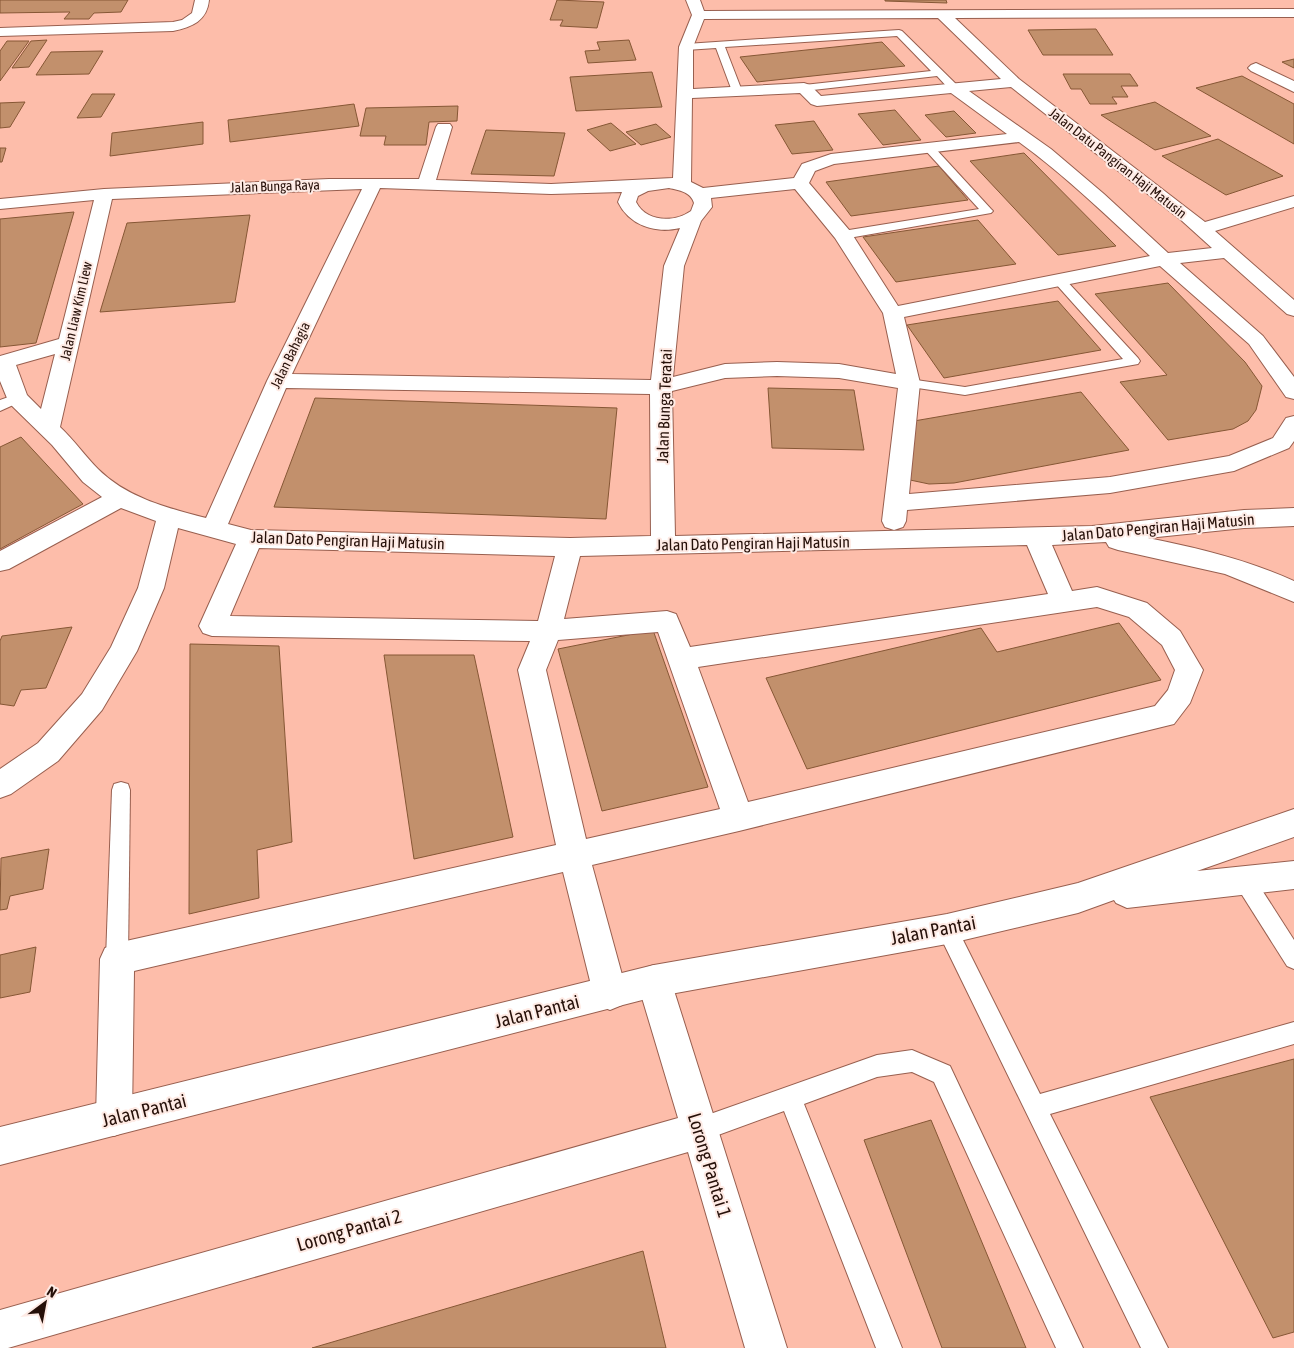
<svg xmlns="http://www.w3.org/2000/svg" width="1294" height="1348" viewBox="0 0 1294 1348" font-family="'Asap Condensed',sans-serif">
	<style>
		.building { fill: #c2906c; stroke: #865735 }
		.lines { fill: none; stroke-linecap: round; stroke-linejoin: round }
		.lane-casing { stroke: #985f4f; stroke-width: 2 }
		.street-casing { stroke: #985f4f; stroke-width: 2 }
		.primary-casing { stroke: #985f4f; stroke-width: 2 }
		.lane { fill: #fff; fill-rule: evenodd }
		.street { fill: #fff; fill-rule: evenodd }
		.primary { fill: #fff; fill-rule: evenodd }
		.labels { text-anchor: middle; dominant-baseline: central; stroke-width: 4; stroke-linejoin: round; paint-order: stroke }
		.far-street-label { font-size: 14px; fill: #261009; stroke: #feeae4 }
		.street-label { font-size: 16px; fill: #261009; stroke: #feeae4 }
		.near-street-label { font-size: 19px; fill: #261009; stroke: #feeae4 }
	</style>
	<rect width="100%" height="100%" fill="#fdbdaa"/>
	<g class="building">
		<path d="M 0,0 L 128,0 L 121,12 L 94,13 L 89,19 L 64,19 L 70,12 L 0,13 Z"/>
		<path d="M 557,0 L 604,2 L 597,28 L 560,26 L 563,20 L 550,20 Z"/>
		<path d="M 885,0 L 946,0 L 947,3 L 885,1 Z"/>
		<path d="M 1096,29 L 1113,55 L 1043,55 L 1028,30 Z"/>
		<path d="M 47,40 L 29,67 L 12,68 L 31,41 Z"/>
		<path d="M 629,40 L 636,60 L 588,63 L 585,51 L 600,50 L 597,42 Z"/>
		<path d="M 7,41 L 29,41 L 0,81 L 0,51 Z"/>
		<path d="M 882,42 L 905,66 L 757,82 L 740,57 Z"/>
		<path d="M 103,51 L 89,74 L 36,75 L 51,52 Z"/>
		<path d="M 1294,59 L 1294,68 L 1282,62 Z"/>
		<path d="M 652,72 L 662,107 L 576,111 L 570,77 Z"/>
		<path d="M 1063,74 L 1130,74 L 1138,86 L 1121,86 L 1128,97 L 1112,97 L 1117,104 L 1090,104 L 1081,89 L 1071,89 Z"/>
		<path d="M 1242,76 L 1294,104 L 1294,144 L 1196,88 Z"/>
		<path d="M 92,94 L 115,94 L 101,117 L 77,118 Z"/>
		<path d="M 25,102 L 10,127 L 0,128 L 0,103 Z"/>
		<path d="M 1155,102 L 1211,136 L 1155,150 L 1101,115 Z"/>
		<path d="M 354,104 L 359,126 L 230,142 L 228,120 Z"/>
		<path d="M 458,106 L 457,121 L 429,122 L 426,145 L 384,145 L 386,136 L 360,136 L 366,108 Z"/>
		<path d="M 895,110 L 921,140 L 883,145 L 858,114 Z"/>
		<path d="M 954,111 L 976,133 L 946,137 L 925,115 Z"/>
		<path d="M 814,121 L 833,150 L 792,154 L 775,125 Z"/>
		<path d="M 203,122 L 203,144 L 110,156 L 112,133 Z"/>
		<path d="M 611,123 L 636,144 L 610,151 L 587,130 Z"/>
		<path d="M 656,124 L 671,137 L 641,145 L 626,132 Z"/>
		<path d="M 486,130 L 565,133 L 554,176 L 471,174 Z"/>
		<path d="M 1218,139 L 1283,176 L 1226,195 L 1162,156 Z"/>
		<path d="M 0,148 L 6,148 L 2,162 L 0,162 Z"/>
		<path d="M 1024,153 L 1116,246 L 1058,255 L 970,161 Z"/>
		<path d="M 939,166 L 968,200 L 851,216 L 826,182 Z"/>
		<path d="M 74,212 L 36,343 L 0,347 L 0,219 Z"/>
		<path d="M 250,215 L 235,302 L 100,312 L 127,223 Z"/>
		<path d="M 978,220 L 1016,264 L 896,282 L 863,237 Z"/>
		<path d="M 1168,283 L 1245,362 L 1262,386 L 1256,410 L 1248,421 L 1233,429 L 1168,440 L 1120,382 L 1167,375 L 1095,294 Z"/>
		<path d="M 1058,301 L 1101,350 L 944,378 L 907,325 Z"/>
		<path d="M 768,388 L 854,390 L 864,450 L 772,448 Z"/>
		<path d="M 1081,392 L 1129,450 L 954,483 L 929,484 L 910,480 L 914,421 Z"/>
		<path d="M 315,398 L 617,408 L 606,519 L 274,507 Z"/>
		<path d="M 21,437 L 83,504 L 0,549 L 0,447 Z"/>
		<path d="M 1119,623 L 1161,680 L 807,769 L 766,678 L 981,628 L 997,652 Z"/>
		<path d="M 72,627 L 46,688 L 21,690 L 14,706 L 0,704 L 0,641 L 2,636 Z"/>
		<path d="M 653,630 L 708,787 L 602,811 L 558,649 Z"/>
		<path d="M 190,644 L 279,646 L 292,842 L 257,850 L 259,898 L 189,914 Z"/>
		<path d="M 384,655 L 474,655 L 513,837 L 414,859 Z"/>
		<path d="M 49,849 L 43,889 L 10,896 L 7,909 L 0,910 L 1,858 Z"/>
		<path d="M 36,947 L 30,992 L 0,998 L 0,955 Z"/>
		<path d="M 1294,1059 L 1294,1332 L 1273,1338 L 1150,1097 Z"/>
		<path d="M 931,1120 L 1026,1348 L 942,1348 L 864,1140 Z"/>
		<path d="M 643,1251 L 666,1348 L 312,1348 Z"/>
	</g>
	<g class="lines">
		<g class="lane-casing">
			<g id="lane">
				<path d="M 899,30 L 902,31 L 958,86 L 958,90 L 950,90 L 937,76 L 804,91 L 799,88 L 804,85 L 931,71 L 897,36 L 725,47 L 742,91 L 737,94 L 732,91 L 716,48 L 686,50 L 681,47 L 686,44 Z"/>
				<path d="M 930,146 L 934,147 L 991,209 L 993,211 L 991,213 L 843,239 L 839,238 L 837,235 L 839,232 L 843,231 L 979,209 L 926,151 L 925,149 L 926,147 Z"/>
				<path d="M 1059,276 L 1063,277 L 1138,358 L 1140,361 L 1138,364 L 965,395 L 904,386 L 902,383 L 904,380 L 909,379 L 965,387 L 1123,359 L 1055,283 L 1053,280 Z"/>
				<path d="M 17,394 L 22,395 L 24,398 L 22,401 L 0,411 L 0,400 Z"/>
				<path d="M 121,782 L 128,784 L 130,790 L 128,959 L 124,966 L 117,969 L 110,966 L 106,959 L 112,790 L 114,784 Z"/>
				<path d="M 1244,871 L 1251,873 L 1294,940 L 1294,969 L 1287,966 L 1237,887 L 1234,880 L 1237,873 Z"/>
				<path d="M 947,919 L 954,922 L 1040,1094 L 1294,1022 L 1294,1044 L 1050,1114 L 1168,1348 L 1141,1348 L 940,936 L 937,929 L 940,922 Z"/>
				<path d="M 912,1050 L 950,1066 L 1083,1348 L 1056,1348 L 934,1082 L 912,1072 L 877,1077 L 804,1104 L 902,1348 L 876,1348 L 784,1111 L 699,1142 L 691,1138 L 687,1130 L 691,1122 L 699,1118 L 877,1055 Z"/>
			</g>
		</g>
		<g class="street-casing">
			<g id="street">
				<path d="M 195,0 L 209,0 C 207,21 192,27 173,31 L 0,36 L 0,28 L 173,22 L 182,20 L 192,13 Z"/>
				<path d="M 686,0 L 700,0 L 704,11 L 1294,9 L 1294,17 L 955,18 L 1019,79 L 1205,222 L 1294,196 L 1294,207 L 1215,231 L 1294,300 L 1294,316 L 1287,314 L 1224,258 L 1180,263 L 1263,336 L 1294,377 L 1294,399 L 1286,397 L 1249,344 L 1160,266 L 904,317 L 920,383 L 909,494 L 1110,477 L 1229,456 L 1273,438 L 1286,418 L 1294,416 L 1294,441 L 1289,448 L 1234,471 L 1110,493 L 907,510 L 906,521 L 903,527 L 894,530 L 885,527 L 882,521 L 898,388 L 839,378 L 777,376 L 725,378 L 672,391 L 675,536 L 1092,526 L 1244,510 L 1294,508 L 1294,526 L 1244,528 L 1148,538 C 1198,548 1248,560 1294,581 L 1294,602 L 1225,574 L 1118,550 L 1109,547 L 1106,542 L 1052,545 L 1072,591 L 1097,587 L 1147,603 L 1180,631 L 1203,670 L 1190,703 L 1174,724 L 739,831 L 592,865 L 627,993 L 622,1005 L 610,1010 L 598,1005 L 593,993 L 563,872 L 134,971 L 132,1118 L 127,1131 L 114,1136 L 101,1131 L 96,1118 L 100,959 L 105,948 L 117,943 L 556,845 L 518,670 L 530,641 L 212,636 L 203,633 L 199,626 L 236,544 L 178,528 L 164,588 L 137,651 L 102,710 L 58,761 L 11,794 L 0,798 L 0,769 L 38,743 L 82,694 L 111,647 L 138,588 L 156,521 L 121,508 L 9,569 L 0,571 L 0,551 L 102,497 L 83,482 L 52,445 L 9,403 L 0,381 L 0,356 L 59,339 L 94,200 L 0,209 L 0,199 L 104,189 L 329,179 L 419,179 L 436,127 L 438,124 L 450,124 L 452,127 L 436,180 L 551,184 L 673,178 L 679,47 L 692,15 ZM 938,18 L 1001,79 L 821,96 L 810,85 L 804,83 L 693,89 L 693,47 L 704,19 ZM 1011,87 L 1181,220 L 1212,248 L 1168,253 L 1104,194 L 1051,149 L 969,91 ZM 800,93 L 811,104 L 817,106 L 951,93 L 1007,134 L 831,154 L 802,164 L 794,178 L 703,188 L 691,182 L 692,98 ZM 1019,142 C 1066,176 1108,217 1150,256 L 898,306 L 850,231 L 809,183 L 815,171 L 834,164 ZM 380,188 L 551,194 L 622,192 L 618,202 C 629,225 655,234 680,228 L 664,266 L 651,380 L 292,374 ZM 669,188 C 679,190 691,192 694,203 L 691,211 C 674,223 646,222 636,202 L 638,196 L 648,191 ZM 362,189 L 267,381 L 206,518 C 168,508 127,498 98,469 C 85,456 74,440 60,427 L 112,199 ZM 795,189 L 835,238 L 883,313 L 896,374 L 839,364 L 777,362 L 725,364 L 673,377 L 684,266 L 701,221 L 712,207 L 711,198 ZM 55,354 L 41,409 L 27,395 L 16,365 ZM 286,388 L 650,394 L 651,536 L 570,538 L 251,530 L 228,524 ZM 1027,545 L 1048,594 L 690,647 L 676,614 L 667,611 L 564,619 L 580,556 ZM 259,548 L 555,556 L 538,621 L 230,616 ZM 1097,607 L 1129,617 L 1162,645 L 1175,670 L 1168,690 L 1155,706 L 748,802 L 698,667 ZM 658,632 L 720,809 L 586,839 L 546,670 L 558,640 Z"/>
				<path d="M 1256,63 L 1294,81 L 1294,92 L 1251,71 L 1248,68 L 1251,65 Z"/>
				<path d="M 654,965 L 666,969 L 671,981 L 787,1348 L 745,1348 L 688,1152 L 8,1348 L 0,1348 L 0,1310 L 678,1118 L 637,981 L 642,969 Z"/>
			</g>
		</g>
		<g class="primary-casing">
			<path id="primary" d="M 1294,809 L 1294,837 L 1197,871 L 1294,861 L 1294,889 L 1127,908 L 1116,903 L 1114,900 L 1078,913 L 947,944 L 654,997 L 0,1165 L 0,1127 L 654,965 L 947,914 L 1078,883 Z"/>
		</g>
		<use href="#lane" class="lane"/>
		<use href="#street" class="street"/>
		<use href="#primary" class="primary"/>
	</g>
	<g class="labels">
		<g class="far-street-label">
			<text transform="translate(1118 163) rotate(38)">Jalan Datu Pangiran Haji Matusin</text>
			<text transform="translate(275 186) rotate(-2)">Jalan Bunga Raya</text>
			<text transform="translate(76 311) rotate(-77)">Jalan Liaw Kim Liew</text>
			<text transform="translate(290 355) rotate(-64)">Jalan Bahagia</text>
		</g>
		<g class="street-label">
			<text transform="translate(664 406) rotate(-88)">Jalan Bunga Teratai</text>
			<text transform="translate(1158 527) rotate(-5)">Jalan Dato Pengiran Haji Matusin</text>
			<text transform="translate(348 540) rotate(2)">Jalan Dato Pengiran Haji Matusin</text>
			<text transform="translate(753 543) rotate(-1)">Jalan Dato Pengiran Haji Matusin</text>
		</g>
		<g class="near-street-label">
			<text transform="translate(933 930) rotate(-11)">Jalan Pantai</text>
			<text transform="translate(537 1011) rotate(-14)">Jalan Pantai</text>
			<text transform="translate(144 1110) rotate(-14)">Jalan Pantai</text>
			<text transform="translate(710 1165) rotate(73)">Lorong Pantai 1</text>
			<text transform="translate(349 1230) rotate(-16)">Lorong Pantai 2</text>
		</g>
	</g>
	<g transform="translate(45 1303) rotate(32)" stroke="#feeae4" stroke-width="4" paint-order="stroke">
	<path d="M0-4L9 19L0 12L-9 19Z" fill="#261009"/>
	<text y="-8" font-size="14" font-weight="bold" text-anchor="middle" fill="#261009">N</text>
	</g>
</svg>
